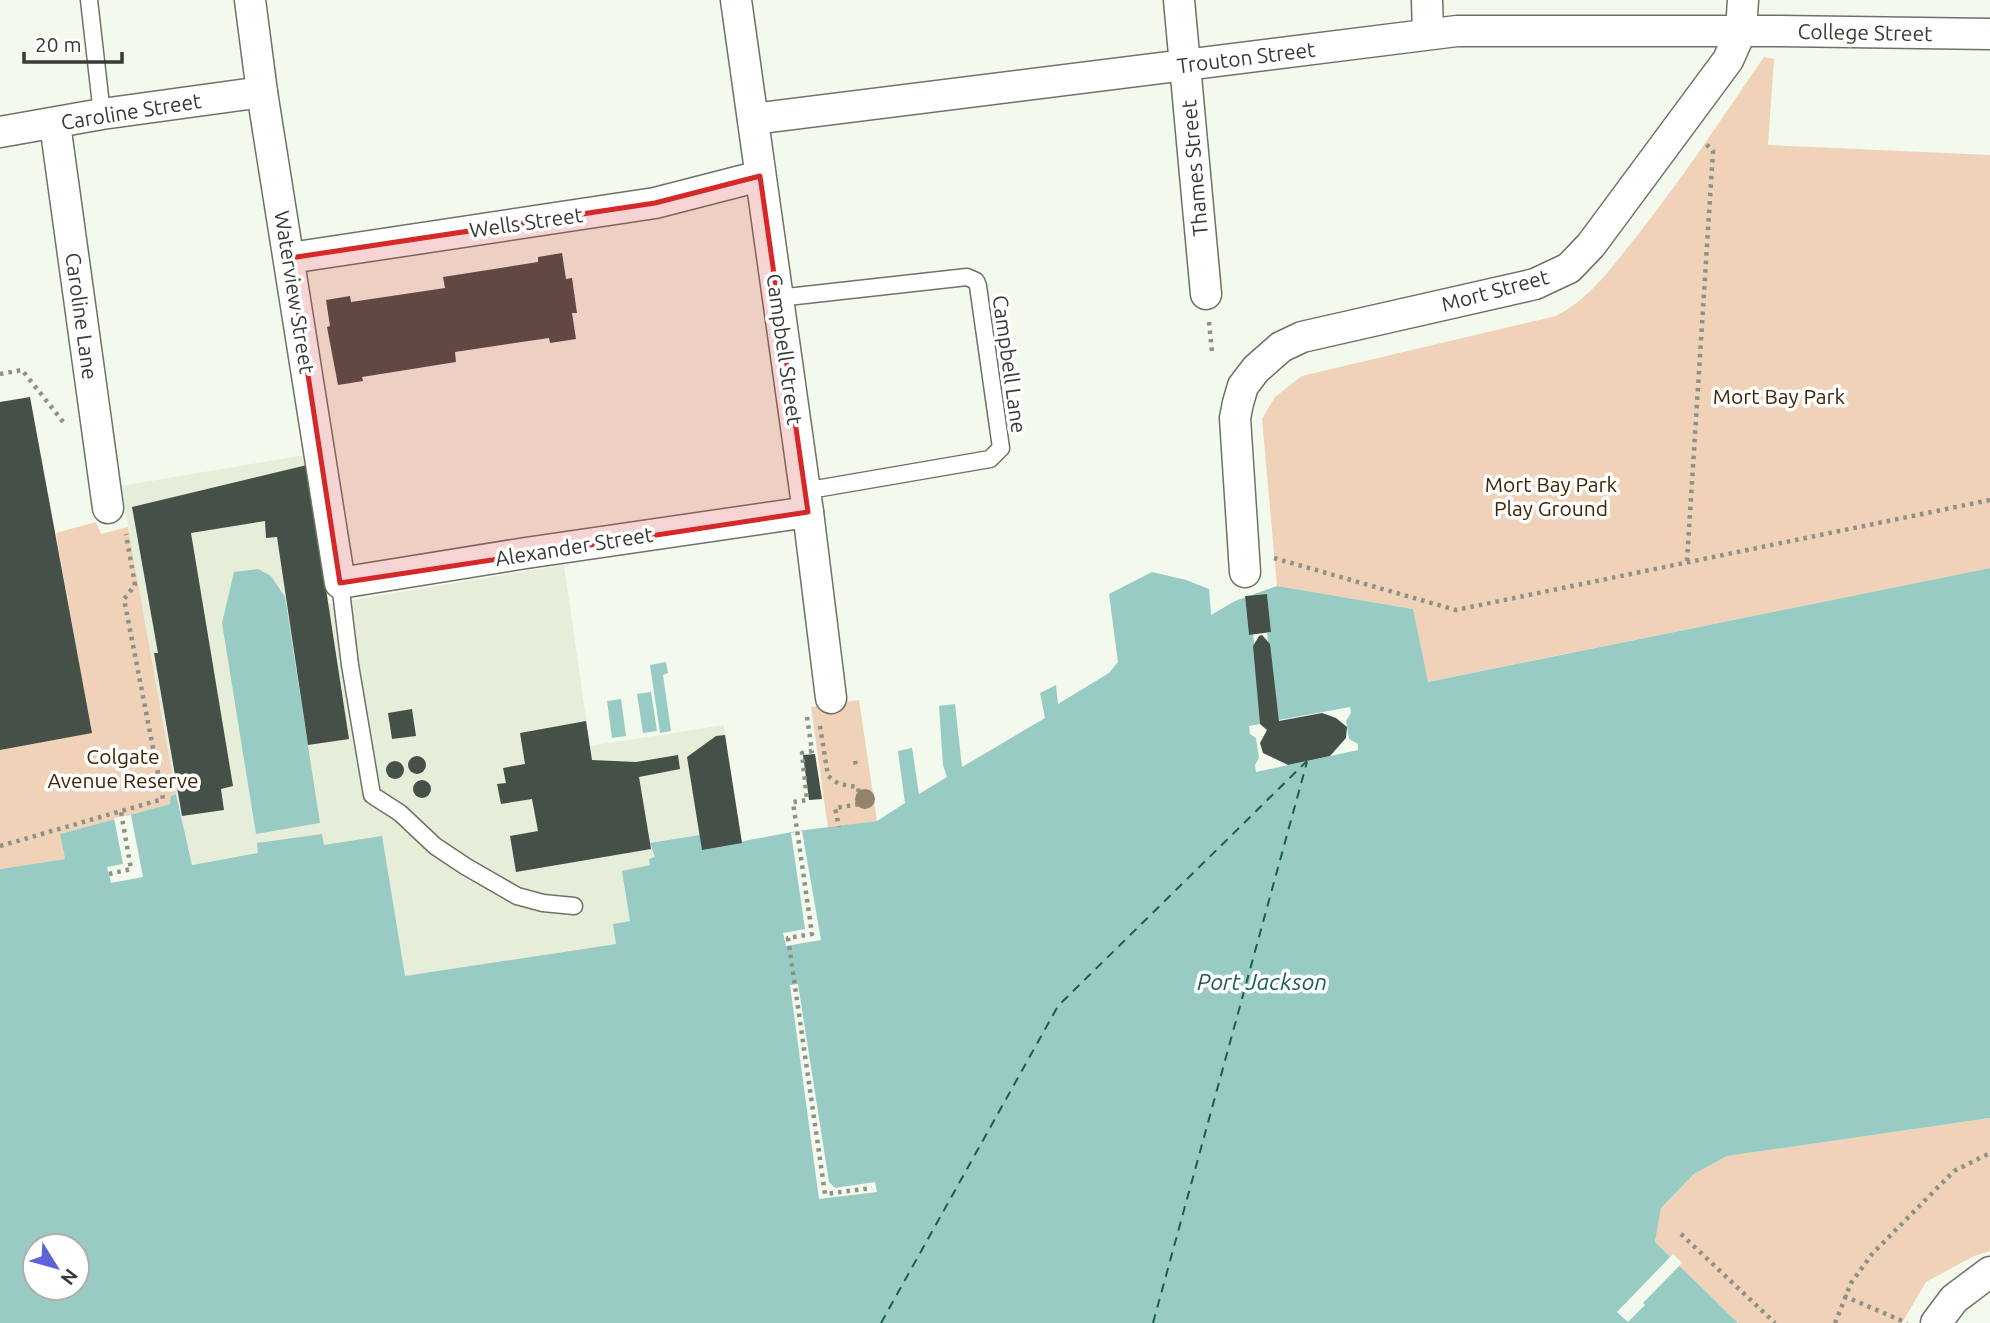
<svg xmlns="http://www.w3.org/2000/svg" width="1990" height="1323" viewBox="0 0 1990 1323" font-family="Ubuntu,sans-serif">
	<style>
		.built { fill: #e6eeda }
		.green { fill: #efd2b7 }
		.water { fill: #99cbc5; fill-rule: evenodd }
		.pier { fill: #f3f9ec }
		.lines { fill: none; stroke-linecap: round; stroke-linejoin: round }
		.ferry { stroke: #1a5d57; stroke-width: 2; stroke-dasharray: 9 7; stroke-linecap: butt }
		.building { fill: #455049 }
		.service-casing { stroke: #6d7267; stroke-width: 19 }
		.minor-casing { stroke: #6d7267; stroke-width: 33 }
		.path { stroke: #8d9289; stroke-width: 4.5; stroke-dasharray: 3.5 5; stroke-linecap: butt }
		.service { stroke: #fff; stroke-width: 16 }
		.minor { stroke: #fff; stroke-width: 30 }
		.tree { fill: #92836a }
		.marked { fill: #d62828; fill-opacity: 0.2; stroke: #d62828; stroke-width: 5; stroke-linejoin: round }
		.labels { text-anchor: middle; dominant-baseline: central; stroke-width: 7; stroke-linejoin: round; paint-order: stroke }
		.street-label { font-size: 21px; fill: #373a35; stroke: #fff }
		.park-label { font-size: 21px; fill: #422300; stroke: #fff }
		.water-label { font-size: 23px; font-style: italic; fill: #1a5d57; stroke: #fff }
	</style>
	<rect width="100%" height="100%" fill="#f3f9ec"/>
	<path class="built" d="M 305,455 L 328,604 L 564,565 L 590,746 L 724,725 L 742,843 L 702,850 L 700,836 L 655,858 L 630,921 L 614,924 L 670,1323 L 491,1323 L 323,845 L 322,834 L 289,1037 L 238,856 L 192,865 L 176,794 L 121,486 Z"/>
	<g class="green">
		<path d="M 1764,57 L 1774,59 L 1768,145 L 1990,155 L 1990,568 L 1427,682 L 1413,609 L 1277,586 L 1262,419 L 1275,397 L 1302,376 L 1556,316 C 1592,297 1611,268 1636,237 C 1682,179 1722,118 1764,57 Z"/>
		<path d="M 96,522 L 101,534 L 128,527 L 176,794 L 172,796 L 170,804 L 60,834 L 65,859 L 0,869 L 0,750 L 91,732 L 56,533 Z"/>
		<path d="M 859,700 L 877,821 L 828,828 L 811,707 Z"/>
		<path d="M 1990,1118 L 1990,1251 L 1974,1256 L 1926,1282 L 1902,1323 L 1738,1323 L 1655,1242 L 1661,1208 L 1694,1174 L 1727,1156 Z"/>
	</g>
	<g class="water">
		<path d="M 1990,568 L 1990,1118 L 1727,1156 L 1694,1174 L 1661,1208 L 1655,1242 L 1738,1323 L 0,1323 L 0,869 L 65,859 L 60,834 L 170,804 L 171,796 L 176,794 L 192,865 L 258,853 L 257,843 L 322,834 L 324,845 L 382,836 L 405,976 L 616,944 L 613,924 L 630,921 L 622,871 L 650,865 L 649,859 L 655,857 L 650,843 L 700,835 L 702,849 L 797,831 L 877,821 L 905,803 L 898,751 L 912,748 L 919,794 L 947,777 L 943,765 L 939,706 L 955,704 L 962,767 L 1045,718 L 1040,693 L 1056,685 L 1058,704 L 1109,673 L 1118,662 L 1109,594 L 1152,572 L 1186,580 L 1209,589 L 1211,615 L 1235,601 L 1277,586 L 1413,609 L 1428,682 ZM 35,1246 L 77,1246 L 77,1288 L 35,1288 Z"/>
		<path d="M 258,569 L 271,576 L 285,597 L 320,823 L 256,834 L 222,623 L 234,572 Z"/>
		<path d="M 666,662 L 668,673 L 663,675 L 671,731 L 660,733 L 650,665 Z"/>
		<path d="M 651,692 L 657,731 L 643,733 L 637,694 Z"/>
		<path d="M 621,699 L 626,736 L 612,738 L 607,701 Z"/>
	</g>
	<g class="pier">
		<path d="M 1267,594 L 1271,632 L 1267,633 L 1279,720 L 1350,707 L 1351,713 L 1346,721 L 1349,739 L 1358,744 L 1358,750 L 1256,772 L 1255,765 L 1259,758 L 1256,738 L 1250,734 L 1249,726 L 1260,724 L 1254,641 L 1253,634 L 1249,635 L 1245,596 Z"/>
		<path d="M 131,815 L 143,877 L 111,883 L 107,867 L 123,864 L 114,818 Z"/>
		<path d="M 802,831 L 821,940 L 786,946 L 783,933 L 805,929 L 791,833 Z"/>
		<path d="M 798,984 L 829,1182 L 835,1188 L 875,1182 L 877,1192 L 819,1199 L 790,985 Z"/>
		<path d="M 1673,1254 L 1682,1263 L 1643,1303 L 1645,1305 L 1628,1322 L 1617,1312 Z"/>
	</g>
	<g class="lines">
		<g class="ferry">
			<path d="M 881,1323 L 1058,1006 L 1307,761"/>
			<path d="M 1153,1323 L 1307,762"/>
		</g>
	</g>
	<g class="building">
		<path d="M 562,253 L 566,279 L 572,278 L 577,313 L 572,313 L 576,339 L 550,343 L 549,338 L 455,352 L 456,362 L 362,377 L 363,381 L 338,385 L 327,327 L 330,326 L 326,300 L 350,296 L 351,302 L 445,288 L 443,277 L 538,262 L 538,257 Z"/>
		<path d="M 30,397 L 92,733 L 0,750 L 0,402 Z"/>
		<path d="M 307,465 L 349,739 L 308,745 L 277,537 L 266,538 L 265,521 L 191,533 L 233,786 L 221,789 L 224,810 L 182,816 L 154,653 L 158,653 L 132,507 Z"/>
		<path d="M 1267,594 L 1271,632 L 1249,635 L 1245,596 Z"/>
		<path d="M 1262,635 L 1270,644 L 1279,721 L 1322,713 L 1336,718 L 1347,727 L 1346,738 L 1330,756 L 1288,765 L 1263,753 L 1260,743 L 1267,730 L 1260,724 L 1253,646 L 1259,636 Z"/>
		<path d="M 412,709 L 416,736 L 392,739 L 388,713 Z"/>
		<path d="M 586,721 L 592,760 L 636,762 L 678,755 L 680,769 L 639,777 L 651,849 L 516,872 L 510,836 L 538,831 L 532,799 L 501,804 L 497,784 L 506,783 L 503,768 L 525,764 L 520,733 Z"/>
		<path d="M 725,735 L 742,843 L 702,850 L 687,757 L 716,736 Z"/>
		<path d="M 815,754 L 822,799 L 809,800 L 803,755 Z"/>
		<circle cx="417" cy="765" r="9"/>
		<circle cx="395" cy="770" r="9"/>
		<circle cx="422" cy="789" r="9"/>
	</g>
	<g class="lines">
		<g class="service-casing">
			<g id="service">
				<path d="M 89,0 L 102,114"/>
				<path d="M 778,298 L 967,277 L 976,281 L 978,286 L 1001,448 L 990,459 L 804,491"/>
				<path d="M 340,583 L 350,665 L 372,795 L 400,813 L 435,846 L 465,866 L 517,896 L 543,903 L 574,906"/>
			</g>
		</g>
		<g class="minor-casing">
			<g id="minor">
				<path d="M 250,0 L 262,92 L 340,583 L 526,553 L 808,512"/>
				<path d="M 736,0 L 808,512 L 831,698"/>
				<path d="M 1179,0 L 1206,294"/>
				<path d="M 1427,0 L 1428,34"/>
				<path d="M 753,119 L 1457,31 L 1780,31 L 1990,34"/>
				<path d="M 55,124 L 108,508"/>
				<path d="M 0,132 L 102,114 L 262,92"/>
				<path d="M 290,258 L 655,203 L 760,176"/>
				<path d="M 1245,572 L 1235,418 L 1238,403 L 1243,386 L 1256,369 L 1281,347 L 1302,337 L 1535,284 L 1569,268 L 1591,245 L 1728,60 L 1741,31 L 1743,0"/>
				<path d="M 1936,1323 L 1954,1299 L 1990,1272"/>
			</g>
		</g>
		<g class="path">
			<path d="M 1209,322 L 1212,352"/>
			<path d="M 0,374 L 22,370 L 64,423"/>
			<path d="M 1274,558 L 1456,610 L 1990,500"/>
			<path d="M 1687,561 L 1713,151 L 1705,143"/>
			<path d="M 807,717 L 812,751 L 802,753 L 807,800 L 793,802 L 812,934 L 788,938 L 825,1194 L 872,1188"/>
			<path d="M 820,726 L 828,776 L 839,784 L 858,787 L 860,804 L 835,808 L 839,827"/>
			<path d="M 855,761 L 856,765"/>
			<path d="M 0,846 L 163,799 L 124,599 L 135,585 L 126,534"/>
			<path d="M 109,874 L 131,869 L 121,812"/>
			<path d="M 1681,1234 L 1775,1323"/>
			<path d="M 1844,1296 L 1907,1323"/>
			<path d="M 1835,1323 L 1851,1283 L 1872,1254 L 1954,1171 L 1990,1153"/>
		</g>
		<use href="#service" class="service"/>
		<use href="#minor" class="minor"/>
	</g>
	<circle class="tree" cx="865" cy="799" r="10"/>
	<path class="marked" d="M 760,176 L 808,512 L 340,583 L 290,258 L 655,203 Z"/>
	<g class="labels">
		<g class="street-label">
			<text transform="translate(1865 32) rotate(1)">College Street</text>
			<text transform="translate(1246 57) rotate(-7)">Trouton Street</text>
			<text transform="translate(131 111) rotate(-9)">Caroline Street</text>
			<text transform="translate(1194 168) rotate(-95)">Thames Street</text>
			<text transform="translate(526 222) rotate(-8)">Wells Street</text>
			<text transform="translate(1495 290) rotate(-15)">Mort Street</text>
			<text transform="translate(295 292) rotate(81)">Waterview Street</text>
			<text transform="translate(82 316) rotate(82)">Caroline Lane</text>
			<text transform="translate(785 349) rotate(82)">Campbell Street</text>
			<text transform="translate(1010 364) rotate(82)">Campbell Lane</text>
			<text transform="translate(574 546) rotate(-9)">Alexander Street</text>
		</g>
		<g class="park-label">
			<text x="1779" y="396">Mort Bay Park</text>
			<text x="1551" y="484">Mort Bay Park<tspan x="1551" dy="24">Play Ground</tspan></text>
			<text x="123" y="756">Colgate<tspan x="123" dy="24">Avenue Reserve</tspan></text>
		</g>
		<g class="water-label">
			<text x="1262" y="981">Port Jackson</text>
		</g>
	</g>
	<g transform="translate(56 1267) rotate(127)"><circle r="33" fill="#ffffff" stroke="#afb0ae" stroke-width="2"/>
	<path d="M0-5L12 26L0 18L-12 26Z" fill="#5d63db"/>
	<text y="-10" font-size="19" font-weight="bold" text-anchor="middle" fill="#373a35">N</text>
	</g>
	<path d="M24 52v10h98v-10" fill="none" stroke="#373a35" stroke-width="3.5"/>
	<text x="35" y="52" font-size="21" fill="#373a35" stroke="#ffffff" stroke-width="5" paint-order="stroke">20 m</text>
</svg>
